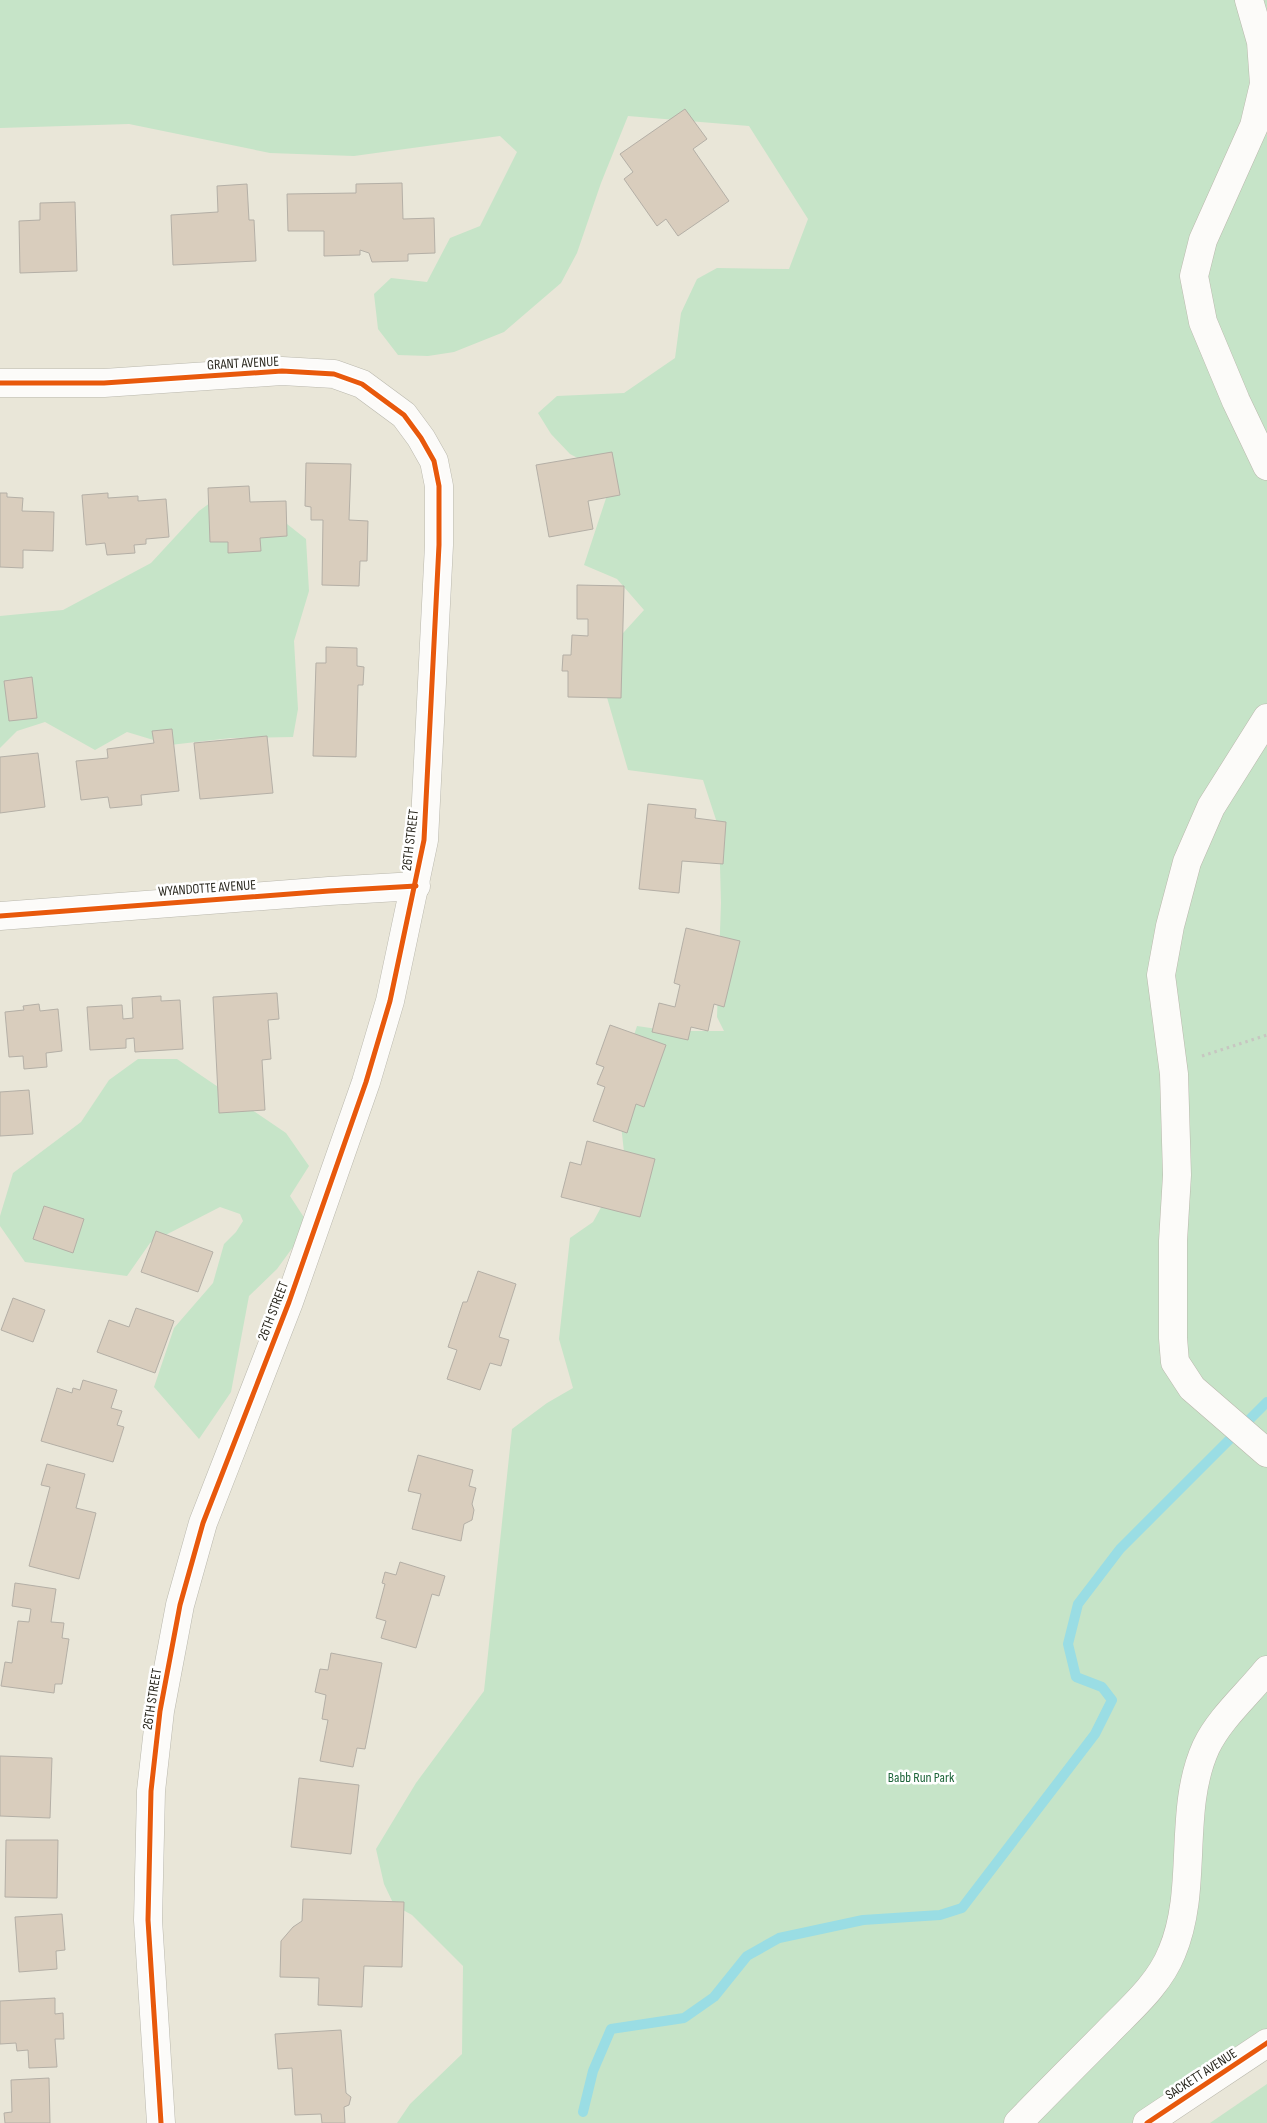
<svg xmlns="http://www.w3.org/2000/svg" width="1267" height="2123" viewBox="0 0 1267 2123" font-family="'Sofia Sans Condensed',sans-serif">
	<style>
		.green { fill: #c6e4c8 }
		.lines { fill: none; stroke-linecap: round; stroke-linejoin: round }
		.stream { stroke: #9adde4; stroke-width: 10 }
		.building { fill: #d9cdbd; stroke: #b4afa6 }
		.minor-casing { stroke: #bab8ad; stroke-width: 29 }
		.path { stroke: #c7c6c1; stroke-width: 3; stroke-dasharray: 2.5 4; stroke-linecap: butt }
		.minor { stroke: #fcfbf9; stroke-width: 28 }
		.cycleway-casing { stroke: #fff; stroke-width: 8 }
		.cycleway { stroke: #e8590c; stroke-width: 5 }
		.labels { text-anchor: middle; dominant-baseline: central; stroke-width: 5; stroke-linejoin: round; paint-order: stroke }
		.street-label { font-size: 14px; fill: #2b2920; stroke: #fff }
		.park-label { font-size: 14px; fill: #1e653a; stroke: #fff }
	</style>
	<rect width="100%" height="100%" fill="#e9e6d8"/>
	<g class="green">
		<path d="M 0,0 L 1267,0 L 1267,2044 L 1147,2123 L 397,2123 L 410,2104 L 462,2054 L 463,1966 L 412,1915 L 394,1905 L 384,1884 L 376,1849 L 416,1783 L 484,1691 L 512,1429 L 547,1403 L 573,1388 L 559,1339 L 570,1238 L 593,1222 L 610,1191 L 624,1152 L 617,1088 L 637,1026 L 671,1031 L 724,1031 L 717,1017 L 721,903 L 719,829 L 703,780 L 628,770 L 606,694 L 614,643 L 644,610 L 617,579 L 584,565 L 613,477 L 570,454 L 551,434 L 538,413 L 557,396 L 624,393 L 675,358 L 681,313 L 697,279 L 717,268 L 789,269 L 808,219 L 749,126 L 628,116 L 601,183 L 577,253 L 561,283 L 504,332 L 454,352 L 428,356 L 398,355 L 378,329 L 374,294 L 391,278 L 427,282 L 450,238 L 480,226 L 517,152 L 500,136 L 354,156 L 270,153 L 129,124 L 0,128 Z"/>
		<path d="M 225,492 L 268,509 L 306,539 L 309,591 L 294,641 L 298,709 L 293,737 L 231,738 L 170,745 L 127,732 L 95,750 L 45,722 L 17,731 L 0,748 L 0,616 L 63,610 L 151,563 L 199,511 Z"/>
		<path d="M 138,1059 L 177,1059 L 286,1133 L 309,1166 L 290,1196 L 309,1225 L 277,1269 L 249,1296 L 231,1392 L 199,1439 L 154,1387 L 174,1328 L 213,1283 L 224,1244 L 236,1232 L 243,1221 L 240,1214 L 220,1207 L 150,1243 L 127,1276 L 25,1262 L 0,1226 L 0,1216 L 13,1173 L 81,1122 L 109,1080 Z"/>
		<path d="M 1267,2084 L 1267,2123 L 1210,2123 Z"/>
	</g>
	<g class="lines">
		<path class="stream" d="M 583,2112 L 593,2071 L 611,2029 L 684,2018 L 714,1997 L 747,1956 L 779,1938 L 863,1920 L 940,1915 L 962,1908 L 1095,1734 L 1112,1700 L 1102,1687 L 1076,1677 L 1068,1644 L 1078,1604 L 1120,1549 L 1267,1402"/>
	</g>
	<g class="building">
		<path d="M 685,109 L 707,139 L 693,149 L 729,201 L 678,236 L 666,219 L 657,226 L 624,179 L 633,172 L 620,154 Z"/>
		<path d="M 402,183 L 403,219 L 434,218 L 435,253 L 408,254 L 408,261 L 372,262 L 369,253 L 360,250 L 360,255 L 324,256 L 324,231 L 288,231 L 287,194 L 356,193 L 356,184 Z"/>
		<path d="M 247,184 L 249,220 L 254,220 L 256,261 L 173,265 L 171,215 L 218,212 L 217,186 Z"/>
		<path d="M 75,202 L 77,271 L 20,273 L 19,221 L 40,220 L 40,203 Z"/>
		<path d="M 612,452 L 620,495 L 588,501 L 593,529 L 549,537 L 536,465 Z"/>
		<path d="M 306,463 L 351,464 L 349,520 L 368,521 L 367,561 L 360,561 L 359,586 L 322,585 L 323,520 L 311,520 L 311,507 L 305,506 Z"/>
		<path d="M 249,486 L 250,502 L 286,501 L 287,536 L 260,538 L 261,551 L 228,553 L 228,542 L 210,542 L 208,488 Z"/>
		<path d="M 0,493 L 7,493 L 7,497 L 23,498 L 22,511 L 54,512 L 53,551 L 23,550 L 23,568 L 0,567 Z"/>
		<path d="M 108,493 L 108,498 L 138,496 L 138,501 L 166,499 L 169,537 L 146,539 L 146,544 L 134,545 L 135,553 L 107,555 L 105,543 L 86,545 L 82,495 Z"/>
		<path d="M 577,585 L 624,586 L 621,698 L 568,697 L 568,671 L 562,671 L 563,655 L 571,655 L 572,635 L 588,636 L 588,619 L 577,619 Z"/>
		<path d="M 326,647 L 357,648 L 357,666 L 364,667 L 363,685 L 358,685 L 356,757 L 313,756 L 316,663 L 326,663 Z"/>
		<path d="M 32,677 L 37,718 L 9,721 L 4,681 Z"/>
		<path d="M 172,729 L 179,791 L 141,795 L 142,805 L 110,808 L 108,797 L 81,800 L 76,761 L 108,758 L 107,749 L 154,743 L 152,731 Z"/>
		<path d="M 267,736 L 273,793 L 200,799 L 194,743 Z"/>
		<path d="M 38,753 L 45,807 L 0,813 L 0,757 Z"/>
		<path d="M 648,804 L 696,809 L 695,818 L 726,822 L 723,864 L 682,861 L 679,893 L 639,889 Z"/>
		<path d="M 686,928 L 740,941 L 724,1007 L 714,1004 L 708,1031 L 691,1027 L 688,1040 L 652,1032 L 659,1003 L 675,1007 L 680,985 L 674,983 Z"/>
		<path d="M 277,993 L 279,1019 L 268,1020 L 271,1059 L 262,1060 L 265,1110 L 219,1113 L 213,997 Z"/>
		<path d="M 161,996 L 161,1001 L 180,1000 L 183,1049 L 135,1052 L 134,1038 L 126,1039 L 126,1048 L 90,1050 L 87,1007 L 122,1005 L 123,1019 L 133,1018 L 132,998 Z"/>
		<path d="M 39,1004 L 40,1011 L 58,1009 L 62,1051 L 46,1053 L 47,1067 L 24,1069 L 23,1056 L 9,1057 L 5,1012 L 24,1010 L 23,1006 Z"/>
		<path d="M 610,1025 L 666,1045 L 644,1107 L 636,1104 L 627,1133 L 593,1121 L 605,1087 L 597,1084 L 604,1067 L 596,1064 Z"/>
		<path d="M 29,1090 L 33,1134 L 0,1136 L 0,1092 Z"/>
		<path d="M 587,1141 L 655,1159 L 640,1217 L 561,1197 L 570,1162 L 581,1165 Z"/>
		<path d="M 44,1206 L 84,1219 L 73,1253 L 33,1239 Z"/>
		<path d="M 156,1231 L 213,1252 L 198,1292 L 141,1272 Z"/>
		<path d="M 478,1271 L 516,1284 L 499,1337 L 509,1340 L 501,1366 L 490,1363 L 480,1390 L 447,1379 L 457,1350 L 448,1347 L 463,1302 L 467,1302 Z"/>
		<path d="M 13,1298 L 45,1310 L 33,1342 L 1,1330 Z"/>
		<path d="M 136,1308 L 174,1321 L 155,1373 L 97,1352 L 109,1320 L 129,1327 Z"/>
		<path d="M 83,1380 L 117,1390 L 111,1408 L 122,1411 L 117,1425 L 124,1427 L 113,1462 L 41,1441 L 57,1388 L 72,1393 L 73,1388 L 80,1390 Z"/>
		<path d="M 418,1455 L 473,1470 L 469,1486 L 476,1488 L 472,1504 L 474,1510 L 472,1520 L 464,1524 L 461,1541 L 412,1529 L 421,1494 L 408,1491 Z"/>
		<path d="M 47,1464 L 85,1474 L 76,1508 L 96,1513 L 79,1579 L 29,1566 L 50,1487 L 41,1485 Z"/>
		<path d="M 400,1562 L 445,1576 L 439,1596 L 432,1594 L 416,1648 L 381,1638 L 386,1621 L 376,1618 L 385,1584 L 382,1583 L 385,1572 L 396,1575 Z"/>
		<path d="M 15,1583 L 56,1589 L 51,1622 L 64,1623 L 62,1638 L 69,1639 L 62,1684 L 55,1684 L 54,1693 L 1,1686 L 5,1662 L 12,1663 L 18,1621 L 29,1622 L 31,1609 L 12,1606 Z"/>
		<path d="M 331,1653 L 382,1663 L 365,1749 L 357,1748 L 353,1767 L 320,1761 L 328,1720 L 322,1719 L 326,1695 L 315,1692 L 320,1669 L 328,1670 Z"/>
		<path d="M 0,1756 L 52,1758 L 50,1818 L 0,1816 Z"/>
		<path d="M 299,1778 L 359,1785 L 351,1854 L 291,1847 Z"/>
		<path d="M 6,1840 L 58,1840 L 57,1898 L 5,1897 Z"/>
		<path d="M 303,1899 L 404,1902 L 402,1967 L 364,1966 L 362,2007 L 318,2005 L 319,1978 L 280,1977 L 281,1941 L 293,1927 L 302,1921 Z"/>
		<path d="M 62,1914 L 65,1950 L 56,1951 L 57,1969 L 19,1972 L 15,1917 Z"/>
		<path d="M 55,1998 L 55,2014 L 63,2013 L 64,2039 L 55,2039 L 57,2067 L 29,2068 L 28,2050 L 17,2051 L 16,2043 L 0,2044 L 0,2001 Z"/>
		<path d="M 341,2030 L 346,2093 L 351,2097 L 349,2105 L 344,2107 L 345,2123 L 322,2123 L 321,2114 L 295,2115 L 292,2068 L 278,2069 L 275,2034 Z"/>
		<path d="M 49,2078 L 50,2123 L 5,2123 L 4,2113 L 12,2112 L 11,2080 Z"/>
	</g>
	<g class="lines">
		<g class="minor-casing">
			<g id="minor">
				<path d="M 1249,0 L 1261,42 L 1264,84 L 1254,126 L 1203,240 L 1194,276 L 1203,322 L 1236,401 L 1267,466"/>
				<path d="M 0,383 L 104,383 L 282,371 L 334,374 L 362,384 L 404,415 L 421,438 L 434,461 L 439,486 L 439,545 L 424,840 L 390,1001 L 366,1082 L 289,1302 L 203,1523 L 180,1605 L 160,1711 L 151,1791 L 148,1920 L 161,2123"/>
				<path d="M 1267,718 L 1211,807 L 1187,862 L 1170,926 L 1161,975 L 1174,1074 L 1177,1175 L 1173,1241 L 1173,1338 L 1175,1362 L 1192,1388 L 1267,1453"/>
				<path d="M 0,916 L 329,891 L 416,886"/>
				<path d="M 1018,2123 C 1047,2093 1076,2064 1106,2034 C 1130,2009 1159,1985 1172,1952 C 1199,1888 1177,1811 1206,1747 C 1220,1718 1247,1695 1267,1670"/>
				<path d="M 1147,2123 L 1267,2043"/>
			</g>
		</g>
		<path class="path" d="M 1202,1056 L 1267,1035"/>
		<use href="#minor" class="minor"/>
		<g class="cycleway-casing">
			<g id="cycleway">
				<path d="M 0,383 L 104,383 L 282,371 L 334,374 L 362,384 L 404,415 L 421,438 L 434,461 L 439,486 L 439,545 L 424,840 L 390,1001 L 366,1082 L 289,1302 L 203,1523 L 180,1605 L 160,1711 L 151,1791 L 148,1920 L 161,2123"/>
				<path d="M 0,916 L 329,891 L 416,886"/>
				<path d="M 1147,2123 L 1267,2043"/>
			</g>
		</g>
		<use href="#cycleway" class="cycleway"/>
	</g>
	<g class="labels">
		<g class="street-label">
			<text transform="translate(243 363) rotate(-3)">GRANT AVENUE</text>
			<text transform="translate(410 840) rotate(-83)">26TH STREET</text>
			<text transform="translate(207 888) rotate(-4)">WYANDOTTE AVENUE</text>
			<text transform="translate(273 1311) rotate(-69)">26TH STREET</text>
			<text transform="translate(152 1699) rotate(-81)">26TH STREET</text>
			<text transform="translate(1201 2074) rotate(-33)">SACKETT AVENUE</text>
		</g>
		<g class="park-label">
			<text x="921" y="1777">Babb Run Park</text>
		</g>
	</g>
</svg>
